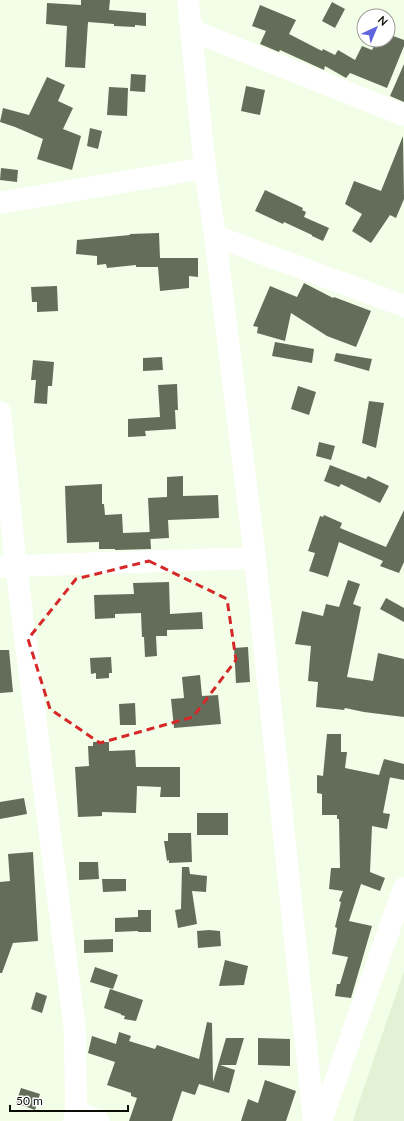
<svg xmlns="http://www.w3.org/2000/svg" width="404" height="1121" viewBox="0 0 404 1121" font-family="Lato,sans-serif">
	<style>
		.built { fill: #e3f2d4 }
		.building { fill: #636d5a }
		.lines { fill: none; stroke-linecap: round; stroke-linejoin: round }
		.minor { stroke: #fff; stroke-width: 22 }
		.marked { fill: none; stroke: #d62828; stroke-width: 3; stroke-dasharray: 8 5; stroke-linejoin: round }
	</style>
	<rect width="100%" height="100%" fill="#f2fee7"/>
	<path class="built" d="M 404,971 L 404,1121 L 353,1121 L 357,1108 Z"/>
	<g class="building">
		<path d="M 81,0 L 110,0 L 109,10 L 146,13 L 146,26 L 135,25 L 135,27 L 114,26 L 114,24 L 88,22 L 85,68 L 65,67 L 67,26 L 46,24 L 47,3 L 81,5 Z"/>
		<path d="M 332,2 L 345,9 L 335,28 L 322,21 Z"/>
		<path d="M 260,5 L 296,20 L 289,34 L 322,51 L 323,49 L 335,55 L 338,50 L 355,60 L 362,46 L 372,50 L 377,40 L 388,40 L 388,34 L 404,40 L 404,46 L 387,88 L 350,73 L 346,78 L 325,66 L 324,70 L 280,50 L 279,52 L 260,44 L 266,31 L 252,26 Z"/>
		<path d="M 404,64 L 404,102 L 390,96 Z"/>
		<path d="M 131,74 L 146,75 L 145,92 L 130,91 Z"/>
		<path d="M 47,77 L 65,85 L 58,101 L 73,108 L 63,129 L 81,136 L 72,170 L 37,159 L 43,139 L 15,127 L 0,122 L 3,108 L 29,115 Z"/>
		<path d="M 246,86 L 265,90 L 260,115 L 241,111 Z"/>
		<path d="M 109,87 L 128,88 L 127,116 L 107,115 Z"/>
		<path d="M 90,128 L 102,131 L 98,149 L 87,146 Z"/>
		<path d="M 403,136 L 404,199 L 396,218 L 390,215 L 371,243 L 352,231 L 362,214 L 345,204 L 354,181 L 381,191 Z"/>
		<path d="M 1,168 L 18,170 L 17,182 L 0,180 Z"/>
		<path d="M 265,190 L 303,208 L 302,210 L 306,212 L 304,217 L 329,228 L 323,241 L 312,236 L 312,235 L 284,222 L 283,224 L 255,211 Z"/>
		<path d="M 159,233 L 160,258 L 198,258 L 198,277 L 189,276 L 189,288 L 160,291 L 158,267 L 136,267 L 136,265 L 107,268 L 106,264 L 97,265 L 97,256 L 76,254 L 77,240 L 130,235 L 130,234 Z"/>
		<path d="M 304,283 L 333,298 L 334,297 L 371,311 L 356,347 L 327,336 L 291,313 L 285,341 L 257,333 L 258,327 L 253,326 L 270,286 L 297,297 Z"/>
		<path d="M 57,286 L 58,311 L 37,312 L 37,302 L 32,302 L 31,287 Z"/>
		<path d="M 275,342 L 314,349 L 312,363 L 272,356 Z"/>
		<path d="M 336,353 L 372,359 L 369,371 L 334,361 Z"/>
		<path d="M 162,357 L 163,370 L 143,371 L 143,358 Z"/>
		<path d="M 33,360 L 54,362 L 52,386 L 48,386 L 47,404 L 34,403 L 36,380 L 31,380 Z"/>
		<path d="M 177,384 L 178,410 L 175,410 L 176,429 L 145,431 L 146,436 L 128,437 L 128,419 L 160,417 L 158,385 Z"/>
		<path d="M 298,386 L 316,392 L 309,415 L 291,409 Z"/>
		<path d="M 369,401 L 384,403 L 376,448 L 362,443 Z"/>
		<path d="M 319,442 L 335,446 L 331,460 L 316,456 Z"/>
		<path d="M 330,465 L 366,479 L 368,476 L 389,486 L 380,503 L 341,484 L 339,487 L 324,481 Z"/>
		<path d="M 183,476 L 183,496 L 218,495 L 219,518 L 168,520 L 169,538 L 150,539 L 148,498 L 167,497 L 167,477 Z"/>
		<path d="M 102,484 L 102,504 L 104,504 L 105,515 L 122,514 L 123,533 L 150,532 L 151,549 L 115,550 L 115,549 L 99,549 L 99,542 L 67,543 L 65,486 Z"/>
		<path d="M 404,510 L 404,562 L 399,573 L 380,566 L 383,561 L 339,542 L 328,577 L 309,571 L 315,553 L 308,551 L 320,516 L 323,517 L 324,515 L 342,523 L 340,528 L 386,547 Z"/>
		<path d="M 348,580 L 360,584 L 353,604 L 361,607 L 347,677 L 373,681 L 378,653 L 404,659 L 404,717 L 364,712 L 345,708 L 344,710 L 316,707 L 318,682 L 308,681 L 311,646 L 295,644 L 302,611 L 323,616 L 326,604 L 339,607 Z"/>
		<path d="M 169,582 L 170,614 L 202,612 L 203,629 L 167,630 L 167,636 L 156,636 L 157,656 L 145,657 L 144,637 L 142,637 L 141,613 L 115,614 L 115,618 L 95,619 L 94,595 L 134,594 L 133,583 Z"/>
		<path d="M 386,598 L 404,608 L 404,622 L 380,609 Z"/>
		<path d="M 248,647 L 250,682 L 236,683 L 234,648 Z"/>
		<path d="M 0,650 L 9,650 L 13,692 L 0,693 Z"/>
		<path d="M 111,657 L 112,673 L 109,673 L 109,678 L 96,679 L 96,673 L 91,674 L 90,658 Z"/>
		<path d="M 200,675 L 202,696 L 218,695 L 221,724 L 174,728 L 171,699 L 184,698 L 182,677 Z"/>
		<path d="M 135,703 L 136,725 L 120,725 L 119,704 Z"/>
		<path d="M 327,734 L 341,734 L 341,752 L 347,752 L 345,768 L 379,775 L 384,759 L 404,764 L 404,780 L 388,777 L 390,777 L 383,813 L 390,814 L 387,829 L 372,826 L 370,872 L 385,878 L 380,891 L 361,884 L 349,921 L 372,926 L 351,998 L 335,996 L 337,984 L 340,984 L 348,957 L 332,954 L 337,928 L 335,927 L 341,902 L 339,901 L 343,891 L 329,889 L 331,868 L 340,868 L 339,819 L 337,819 L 337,815 L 322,815 L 322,794 L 317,793 L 317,775 L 323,776 Z"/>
		<path d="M 93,742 L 109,742 L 109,751 L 135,750 L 136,767 L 180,767 L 180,797 L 160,797 L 161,787 L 137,786 L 136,813 L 102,812 L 102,816 L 78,817 L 75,767 L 89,766 L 88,746 L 93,746 Z"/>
		<path d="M 24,798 L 27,814 L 0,819 L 0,802 Z"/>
		<rect x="197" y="813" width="31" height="22"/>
		<path d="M 168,833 L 191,833 L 192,862 L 169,863 L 169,860 L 167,861 L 164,841 L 168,841 Z"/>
		<path d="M 33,852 L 38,941 L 13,943 L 2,973 L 0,973 L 0,882 L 10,881 L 8,854 Z"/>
		<path d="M 79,862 L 98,862 L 99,879 L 79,880 Z"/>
		<path d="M 182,867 L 189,867 L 190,874 L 207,876 L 206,892 L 192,891 L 197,924 L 178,928 L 175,910 L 181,909 Z"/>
		<path d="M 102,879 L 126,879 L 126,891 L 103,892 Z"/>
		<path d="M 138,910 L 151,910 L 151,932 L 138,932 L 138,931 L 115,932 L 115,918 L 138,917 Z"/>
		<path d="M 209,930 L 220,931 L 221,946 L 198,948 L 197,931 Z"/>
		<path d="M 113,939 L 113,952 L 84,953 L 84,940 Z"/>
		<path d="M 225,960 L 248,966 L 244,985 L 219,986 Z"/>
		<path d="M 95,967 L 118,975 L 113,989 L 90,982 Z"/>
		<path d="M 110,989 L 143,1000 L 136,1021 L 124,1019 L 125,1016 L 121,1015 L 121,1014 L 104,1008 Z"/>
		<path d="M 36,992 L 47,996 L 42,1013 L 31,1009 Z"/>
		<path d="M 207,1022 L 212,1023 L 213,1082 L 226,1038 L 244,1038 L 236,1065 L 220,1065 L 235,1070 L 229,1093 L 199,1084 L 195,1095 L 182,1091 L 172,1121 L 129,1121 L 137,1098 L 131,1096 L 131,1093 L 107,1085 L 115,1062 L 88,1053 L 92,1036 L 116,1044 L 119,1032 L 131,1036 L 129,1041 L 155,1049 L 157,1045 L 199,1059 Z"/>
		<path d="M 258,1038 L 290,1039 L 290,1066 L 258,1065 Z"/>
		<path d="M 265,1080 L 296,1091 L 286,1121 L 241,1121 L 248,1099 L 258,1103 Z"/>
		<path d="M 21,1088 L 40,1094 L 35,1110 L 16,1103 Z"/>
	</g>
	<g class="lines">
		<g class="minor">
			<path d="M 188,0 L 205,168 L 215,236 L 255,558 L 314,1121"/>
			<path d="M 191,30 L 404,115"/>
			<path d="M 0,203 L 205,168"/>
			<path d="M 215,236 L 404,306"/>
			<path d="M 0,412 L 16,566 L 75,1031 L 76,1112 L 74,1121"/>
			<path d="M 0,567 L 16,566 L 255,558"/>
			<path d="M 76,1112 L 99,1121"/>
			<path d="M 321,1121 L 404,888"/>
		</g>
	</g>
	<path class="marked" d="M 149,561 L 227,599 L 236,660 L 193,717 L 100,743 L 50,709 L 28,639 L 76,579 Z"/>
	<g transform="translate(376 28) rotate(44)"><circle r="19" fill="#ffffff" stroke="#9d9e9b"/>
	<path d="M0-3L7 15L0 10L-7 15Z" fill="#5f64dc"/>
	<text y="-6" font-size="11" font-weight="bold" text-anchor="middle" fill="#090d06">N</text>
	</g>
	<path d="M10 1105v6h118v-6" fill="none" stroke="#090d06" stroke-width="2"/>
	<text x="16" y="1105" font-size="12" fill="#090d06" stroke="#ffffff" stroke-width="3" paint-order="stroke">50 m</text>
</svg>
